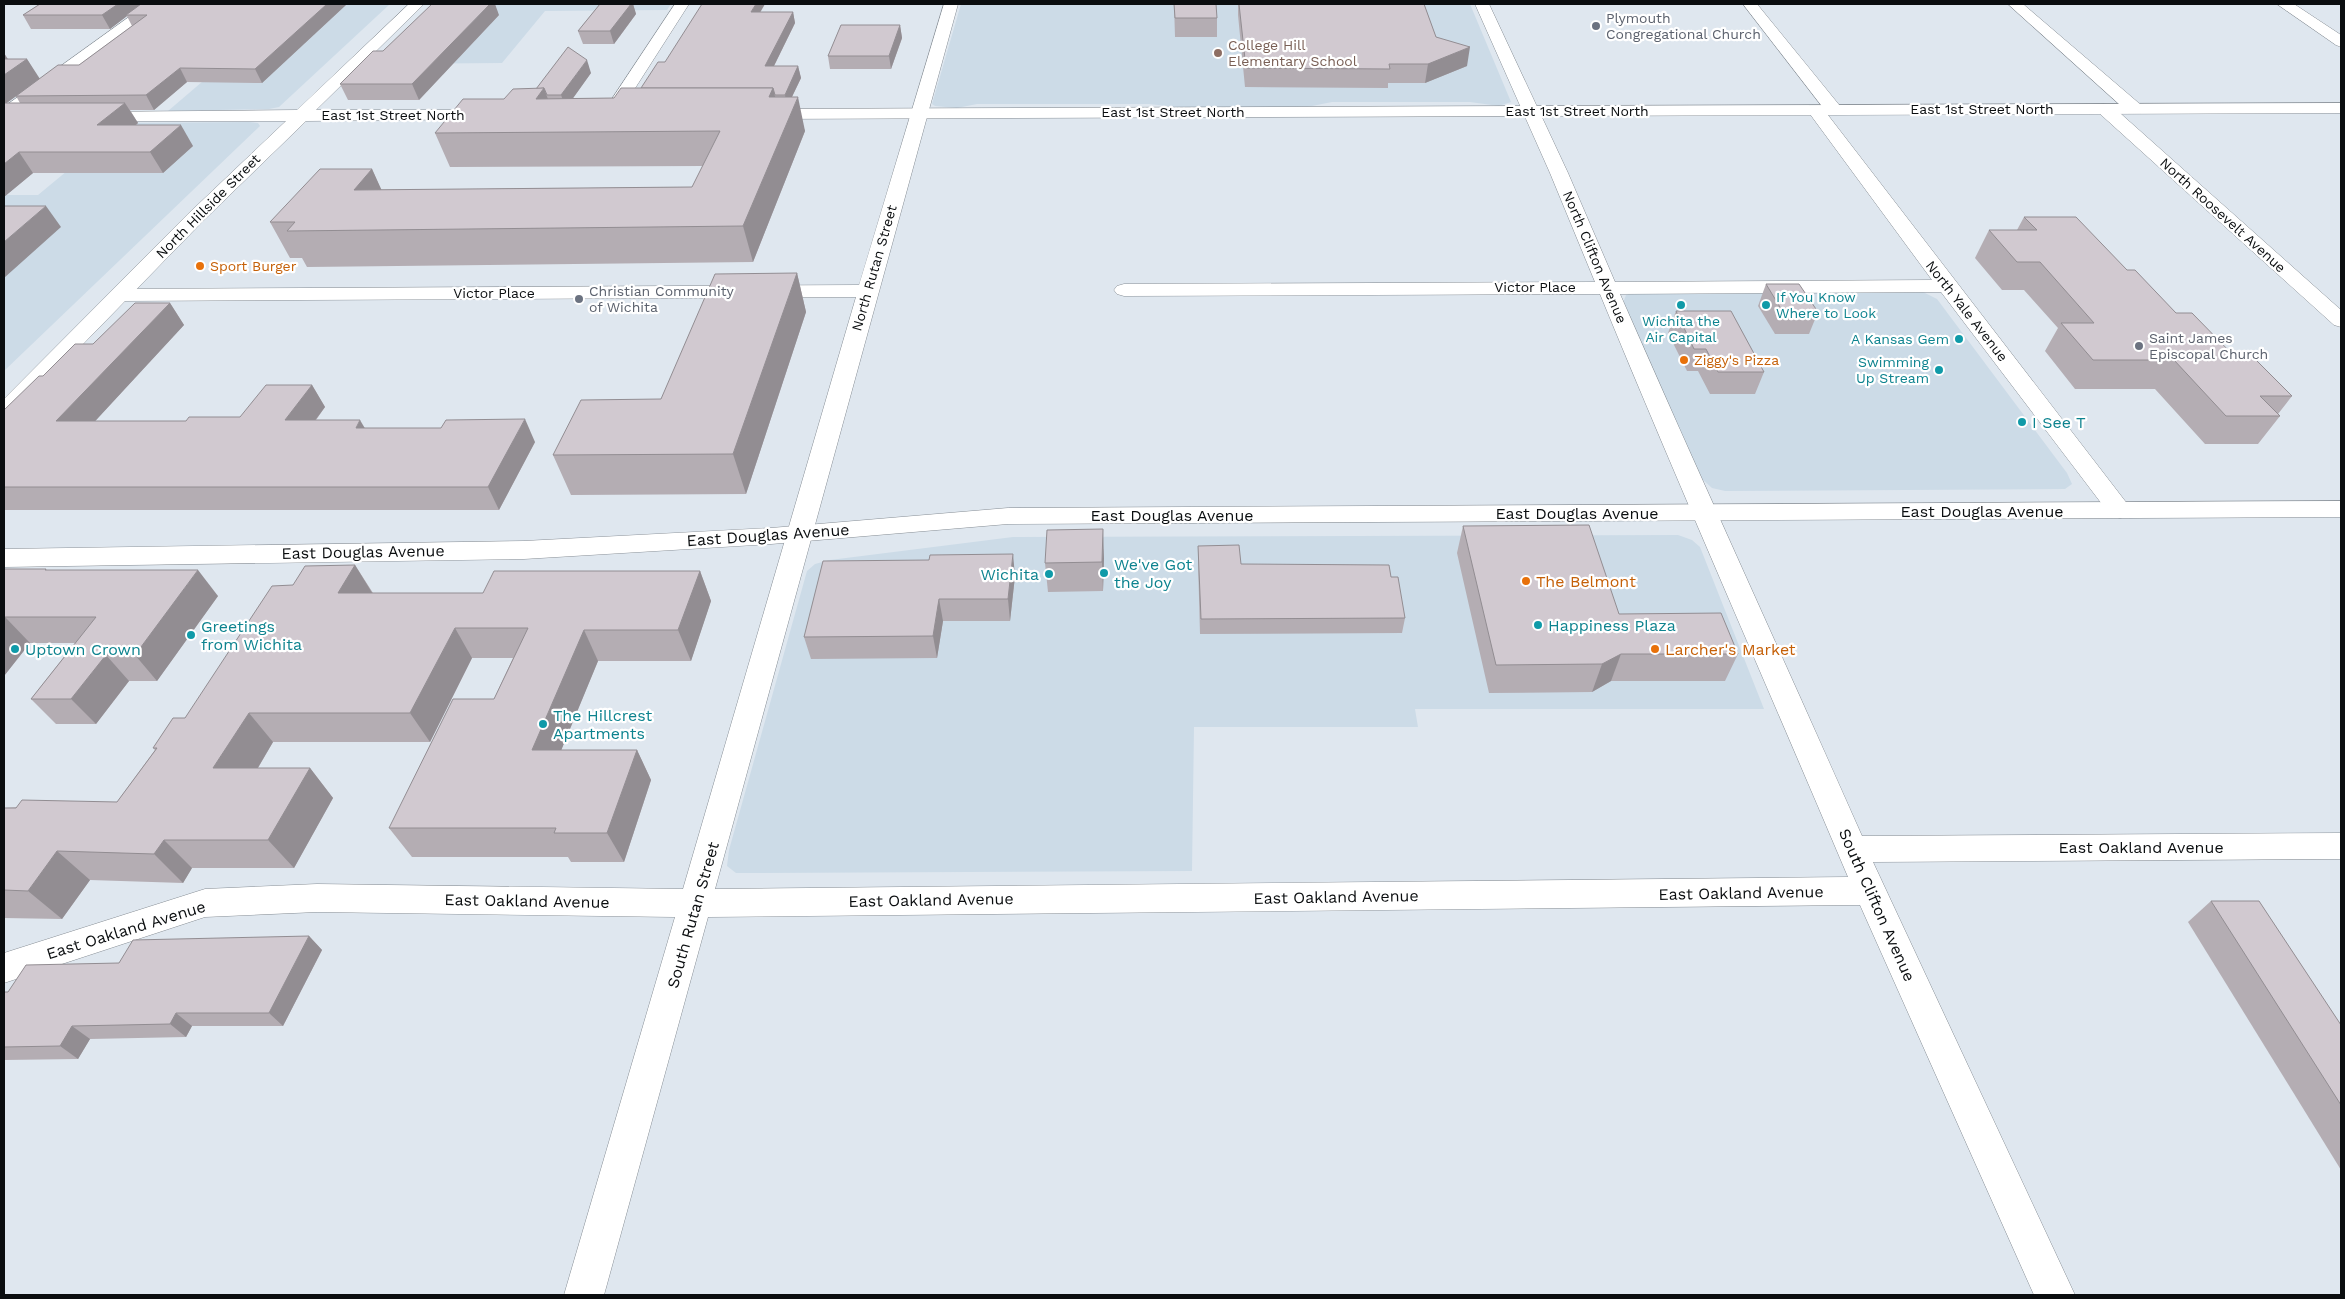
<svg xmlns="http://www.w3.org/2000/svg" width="2345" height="1299" viewBox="0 0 2345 1299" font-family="'Work Sans',sans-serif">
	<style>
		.built { fill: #ccdbe7 }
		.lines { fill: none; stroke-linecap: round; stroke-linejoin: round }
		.street-casing { stroke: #878e95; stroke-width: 1 }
		.secondary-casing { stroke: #878e95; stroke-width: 1 }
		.street { fill: #fff; fill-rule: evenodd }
		.secondary { fill: #fff; fill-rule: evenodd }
		.wall { fill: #b4adb3; fill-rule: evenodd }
		.shaded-wall { fill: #928d92 }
		.building { fill: #d1c9d0; stroke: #928d92 }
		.worship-dot { fill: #6b7280; stroke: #fff; stroke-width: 2 }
		.education-dot { fill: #8d6e63; stroke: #fff; stroke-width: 2 }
		.food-dot { fill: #e8710a; stroke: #fff; stroke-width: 2 }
		.culture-dot { fill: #0f9aa8; stroke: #fff; stroke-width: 2 }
		.labels { text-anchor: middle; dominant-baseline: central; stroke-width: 4.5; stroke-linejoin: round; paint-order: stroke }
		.far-worship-label { font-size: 14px; fill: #5b616d; stroke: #fff; text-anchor: start }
		.far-education-label { font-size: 14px; fill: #785e54; stroke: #fff; text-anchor: start }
		.far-street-label { font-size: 14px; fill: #0a0d0f; stroke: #fff }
		.far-food-label { font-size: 14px; fill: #c56008; stroke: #fff; text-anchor: start }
		.far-culture-label { font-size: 14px; fill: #0d838f; stroke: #fff; text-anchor: end }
		.culture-label { font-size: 16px; fill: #0d838f; stroke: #fff; text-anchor: start }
		.street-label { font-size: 16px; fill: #0a0d0f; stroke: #fff }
		.food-label { font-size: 16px; fill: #c56008; stroke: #fff; text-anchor: start }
	</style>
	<rect width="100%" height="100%" fill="#dfe7ef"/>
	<g class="built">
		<path d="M 293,4 L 390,4 L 279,107 L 269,109 L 168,111 Z"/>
		<path d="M 438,4 L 671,4 L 667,10 L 545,11 L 502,63 L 377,64 Z"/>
		<path d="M 961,4 L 1470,4 L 1511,102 L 1499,106 L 1470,102 L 1332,102 L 1307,107 L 1176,107 L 1149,104 L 977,104 L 957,108 L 935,106 L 932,104 Z"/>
		<path d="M 249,122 L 258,123 L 260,126 L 4,371 L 4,195 L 38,195 L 125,123 Z"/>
		<path d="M 1919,290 L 1937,299 L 2067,473 L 2072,484 L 2065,489 L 1725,491 L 1712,488 L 1701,478 L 1623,303 L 1626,295 L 1634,292 Z"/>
		<path d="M 1678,535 L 1692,540 L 1700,547 L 1764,709 L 1415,709 L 1418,727 L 1194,727 L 1192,871 L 736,873 L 727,866 L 729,850 L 807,571 L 815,564 L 830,560 L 1013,537 Z"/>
	</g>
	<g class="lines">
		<g class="street-casing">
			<g id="street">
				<path d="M 147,4 L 163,4 L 10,119 L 4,120 L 4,107 Z"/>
				<path d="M 675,4 L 689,4 L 616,118 L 604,118 L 602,114 Z"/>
				<path d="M 944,4 L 958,4 L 715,889 L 1848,877 C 1766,683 1680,489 1600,294 L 1124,296 L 1117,294 L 1114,290 L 1117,286 L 1124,284 L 1595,282 L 1550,173 L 1475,4 L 1489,4 L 1568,173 L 1615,282 L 1932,280 L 1807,110 L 1809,106 L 1821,106 L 2132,510 L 2129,516 L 2120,518 L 2111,516 L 1941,292 L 1620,294 C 1699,475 1782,655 1862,836 L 2341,833 L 2341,859 L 1873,862 L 2075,1295 L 2034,1295 L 1860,905 L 708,917 L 604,1295 L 564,1295 L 675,917 L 317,912 L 205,917 L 4,983 L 4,953 L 205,889 L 317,884 L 683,889 L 856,297 L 120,301 L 113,299 L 110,295 L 113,291 L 120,289 L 859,285 Z"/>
				<path d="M 1743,4 L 1757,4 L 1840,106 L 1842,110 L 1840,114 L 1828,114 Z"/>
				<path d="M 2008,4 L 2023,4 L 2141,105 L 2143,109 L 2141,113 L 2129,113 Z"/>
				<path d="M 2277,4 L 2294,4 L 2341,35 L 2341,47 L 2336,45 Z"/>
				<path d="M 2105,104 L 2111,105 L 2341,310 L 2341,327 L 2334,325 L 2099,113 L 2097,109 L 2099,105 Z"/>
			</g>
		</g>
		<g class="secondary-casing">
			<g id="secondary">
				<path d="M 409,4 L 424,4 L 316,110 L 487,110 L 493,111 L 495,115 L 493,119 L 306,121 L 202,222 L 12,417 L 4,419 L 4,399 L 188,214 L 286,121 L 95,121 L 89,120 L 87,116 L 89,112 L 297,110 Z"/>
				<path d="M 2341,103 L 2341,113 L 763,119 L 757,118 L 755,114 L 757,110 L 763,109 Z"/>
				<path d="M 2341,501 L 2341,517 L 1008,524 L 771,544 L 524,559 L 4,567 L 4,549 L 524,541 L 771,528 L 1008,508 Z"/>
			</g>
		</g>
		<use href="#street" class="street"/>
		<use href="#secondary" class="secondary"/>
	</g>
	<g class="wall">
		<path d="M 40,4 L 347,4 L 262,83 L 187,82 L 154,110 L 130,110 L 138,123 L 136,125 L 193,146 L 163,173 L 33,173 L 4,197 L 4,53 L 8,59 L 27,59 L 39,79 L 79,65 L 132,26 L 127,16 L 110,29 L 31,29 L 23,15 ZM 16,96 L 20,103 L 6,103 Z"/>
		<path d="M 600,4 L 633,4 L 636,14 L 614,44 L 583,44 L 578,31 Z"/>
		<path d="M 1174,4 L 1217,18 L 1217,37 L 1175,37 Z"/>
		<path d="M 1238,4 L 1424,4 L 1436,37 L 1467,66 L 1425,83 L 1388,83 L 1388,88 L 1245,87 L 1238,15 Z"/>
		<path d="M 760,12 L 793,12 L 795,23 L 774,66 L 798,66 L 801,78 L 792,97 L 805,131 L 753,262 L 307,267 L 302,258 L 290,258 L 270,222 L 372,169 L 381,190 L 692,187 L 703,166 L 450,167 L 435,133 L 504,99 L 536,89 L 591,73 L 573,98 L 614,98 L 641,88 L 665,62 Z"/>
		<path d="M 499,15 L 419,100 L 348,100 L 340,84 L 383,51 Z"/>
		<path d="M 900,25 L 902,38 L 891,69 L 830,69 L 828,56 Z"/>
		<path d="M 2024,217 L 2127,270 L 2176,313 L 2235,357 L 2292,396 L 2278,414 L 2280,416 L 2258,444 L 2205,444 L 2155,389 L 2075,389 L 2045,351 L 2058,328 L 2024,290 L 2002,290 L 1975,258 L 1989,230 L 2017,230 Z"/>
		<path d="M 797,273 L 806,312 L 746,494 L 571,495 L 553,455 L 661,399 Z"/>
		<path d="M 1766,284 L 1818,312 L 1809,334 L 1775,334 L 1758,306 Z"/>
		<path d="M 170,303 L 184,325 L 95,421 L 186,421 L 240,417 L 312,385 L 325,407 L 316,420 L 365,428 L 535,442 L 499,510 L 4,510 L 4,410 L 43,376 L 93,344 Z"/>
		<path d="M 1676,311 L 1764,372 L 1755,394 L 1710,394 L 1698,371 L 1687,371 L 1668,333 Z"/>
		<path d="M 1463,526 L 1619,614 L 1738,654 L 1725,681 L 1611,681 L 1592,692 L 1489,693 L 1457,553 Z"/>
		<path d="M 1198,546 L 1241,564 L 1391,577 L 1405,618 L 1402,633 L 1200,634 L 1198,561 Z"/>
		<path d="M 1104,558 L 1103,591 L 1048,592 L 1045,563 Z"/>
		<path d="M 355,565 L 373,593 L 483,593 L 700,571 L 711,601 L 691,661 L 598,661 L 561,750 L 637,750 L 651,780 L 624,862 L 571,862 L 568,857 L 412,857 L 389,828 L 494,699 L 513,658 L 472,658 L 430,742 L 273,742 L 258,768 L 310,768 L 333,798 L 294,868 L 192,868 L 183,883 L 90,880 L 62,919 L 4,918 L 4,808 L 117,802 L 155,750 L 153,748 L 185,718 L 293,585 Z"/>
		<path d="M 4,569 L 46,569 L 47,570 L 218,596 L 157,681 L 129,681 L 96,724 L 56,724 L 31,699 L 75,643 L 30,643 L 4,676 Z"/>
		<path d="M 1015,576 L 1010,621 L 943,621 L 937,658 L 811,659 L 804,637 Z"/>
		<path d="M 2211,901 L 2341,1025 L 2341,1170 L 2188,922 Z"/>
		<path d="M 309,936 L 322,950 L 283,1026 L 192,1026 L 186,1037 L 90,1039 L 78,1059 L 4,1060 L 4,992 L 8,992 L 119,963 Z"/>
	</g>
	<g class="shaded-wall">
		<path d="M 118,4 L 144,4 L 126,15 L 127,16 L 110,29 L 102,15 Z"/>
		<path d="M 327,4 L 347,4 L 262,83 L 255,69 Z"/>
		<path d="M 490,4 L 495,4 L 499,15 L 419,100 L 412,84 Z"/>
		<path d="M 631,4 L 633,4 L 636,14 L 614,44 L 610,31 Z"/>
		<path d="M 756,4 L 765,4 L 754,23 L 751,12 Z"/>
		<path d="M 793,12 L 795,23 L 768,78 L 765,66 Z"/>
		<path d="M 900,25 L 902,38 L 891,69 L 889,56 Z"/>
		<path d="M 1470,47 L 1467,66 L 1425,83 L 1428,64 Z"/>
		<path d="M 4,53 L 8,60 L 4,63 Z"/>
		<path d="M 27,59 L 40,79 L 4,105 L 4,75 Z"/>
		<path d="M 587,60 L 591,73 L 566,108 L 561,95 Z"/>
		<path d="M 798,66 L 801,78 L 787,107 L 785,95 Z"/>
		<path d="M 180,68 L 187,82 L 154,110 L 146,95 Z"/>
		<path d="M 544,88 L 556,122 L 536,99 Z"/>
		<path d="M 773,88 L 781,121 L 769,97 Z"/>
		<path d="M 798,97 L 805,131 L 753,262 L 743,226 Z"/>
		<path d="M 125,103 L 138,123 L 110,146 L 97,125 Z"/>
		<path d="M 181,125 L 193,146 L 163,173 L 150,152 Z"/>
		<path d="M 19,152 L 33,173 L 4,197 L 4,164 Z"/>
		<path d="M 372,169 L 388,204 L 354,190 Z"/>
		<path d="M 46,206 L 61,227 L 4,278 L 4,242 Z"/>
		<path d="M 797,273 L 806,312 L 746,494 L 733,454 Z"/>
		<path d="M 170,303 L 184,325 L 74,444 L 56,421 Z"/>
		<path d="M 312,385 L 325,407 L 299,442 L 285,420 Z"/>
		<path d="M 525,419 L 535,442 L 499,510 L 488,487 Z"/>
		<path d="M 360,420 L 373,442 L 356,428 Z"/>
		<path d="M 1103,529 L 1104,558 L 1103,591 L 1102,562 Z"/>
		<path d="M 1013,554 L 1015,576 L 1010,621 L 1008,599 Z"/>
		<path d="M 355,565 L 374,596 L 338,593 Z"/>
		<path d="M 198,570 L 218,596 L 157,681 L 135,655 Z"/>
		<path d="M 700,571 L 711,601 L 691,661 L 678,630 Z"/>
		<path d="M 939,599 L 943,621 L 937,658 L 933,636 Z"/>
		<path d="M 5,617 L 30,643 L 4,676 L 4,619 Z"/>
		<path d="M 455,628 L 472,658 L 430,742 L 410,713 Z"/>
		<path d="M 584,630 L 598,661 L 549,780 L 532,750 Z"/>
		<path d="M 1621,654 L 1611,681 L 1592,692 L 1602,664 Z"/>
		<path d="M 106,655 L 129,681 L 96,724 L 71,699 Z"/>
		<path d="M 249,713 L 273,742 L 240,798 L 213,768 Z"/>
		<path d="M 637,750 L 651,780 L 624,862 L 607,833 Z"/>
		<path d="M 310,768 L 333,798 L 294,868 L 268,840 Z"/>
		<path d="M 164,840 L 192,868 L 183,883 L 154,854 Z"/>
		<path d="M 57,851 L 90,880 L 62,919 L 28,891 Z"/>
		<path d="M 309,936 L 322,950 L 283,1026 L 269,1013 Z"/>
		<path d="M 176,1013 L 192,1026 L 186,1037 L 170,1024 Z"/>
		<path d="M 72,1026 L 90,1039 L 78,1059 L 60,1046 Z"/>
	</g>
	<g class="building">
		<path d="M 40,4 L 118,4 L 102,15 L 23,15 Z"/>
		<path d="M 141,4 L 327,4 L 255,69 L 180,68 L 146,95 L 16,96 L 58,65 L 79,65 L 147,15 L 126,15 Z"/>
		<path d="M 432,4 L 490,4 L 412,84 L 340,84 L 373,51 L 383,51 Z"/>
		<path d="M 600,4 L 631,4 L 610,31 L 578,31 Z"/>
		<path d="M 702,4 L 756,4 L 751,12 L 793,12 L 765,66 L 798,66 L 785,95 L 775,95 L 773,88 L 641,88 L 658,62 L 665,62 Z"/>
		<path d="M 1174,4 L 1216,4 L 1217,18 L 1175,18 Z"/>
		<path d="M 1239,4 L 1424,4 L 1436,37 L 1470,47 L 1428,64 L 1389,64 L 1390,69 L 1246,68 Z"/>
		<path d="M 841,25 L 900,25 L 889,56 L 828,56 Z"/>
		<path d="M 568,47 L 587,60 L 561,95 L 547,95 L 544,88 L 536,89 Z"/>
		<path d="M 4,59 L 27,59 L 4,75 Z"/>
		<path d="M 544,88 L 536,99 L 614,98 L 621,88 L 773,88 L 769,97 L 798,97 L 743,226 L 287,231 L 295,222 L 270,222 L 320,169 L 372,169 L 354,190 L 692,187 L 720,131 L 435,133 L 463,99 L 504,99 L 513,89 Z"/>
		<path d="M 4,103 L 125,103 L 97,125 L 181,125 L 150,152 L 19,152 L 4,164 Z"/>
		<path d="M 4,206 L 46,206 L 4,242 Z"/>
		<path d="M 2024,217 L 2076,217 L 2127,270 L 2135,270 L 2176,313 L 2192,313 L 2235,357 L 2253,357 L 2292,396 L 2260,396 L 2280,416 L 2226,416 L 2174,360 L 2093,360 L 2061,323 L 2094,323 L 2040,262 L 2017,262 L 1989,230 L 2037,230 Z"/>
		<path d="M 797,273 L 733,454 L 553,455 L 581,400 L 661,399 L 715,274 Z"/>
		<path d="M 1766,284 L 1799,284 L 1818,312 L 1783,312 Z"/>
		<path d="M 135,303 L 170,303 L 56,421 L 186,421 L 189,417 L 240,417 L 266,385 L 312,385 L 285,420 L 360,420 L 356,428 L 441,428 L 446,420 L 525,419 L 488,487 L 4,487 L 4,410 L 39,376 L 43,376 L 75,344 L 93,344 Z"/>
		<path d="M 1676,311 L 1731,311 L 1764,372 L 1718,372 L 1706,349 L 1694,349 Z"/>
		<path d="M 1589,525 L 1619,614 L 1721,613 L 1738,654 L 1621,654 L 1602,664 L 1496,665 L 1463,526 Z"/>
		<path d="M 1103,529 L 1102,562 L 1045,563 L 1047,530 Z"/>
		<path d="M 1239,545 L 1241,564 L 1389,565 L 1391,577 L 1398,577 L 1405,618 L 1201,619 L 1198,546 Z"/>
		<path d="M 1013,554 L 1008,599 L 939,599 L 933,636 L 804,637 L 823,561 L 929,560 L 930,555 Z"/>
		<path d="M 355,565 L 338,593 L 483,593 L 494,571 L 700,571 L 678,630 L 584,630 L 532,750 L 637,750 L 607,833 L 554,833 L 556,828 L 389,828 L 453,699 L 494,699 L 528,628 L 455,628 L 410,713 L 249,713 L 213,768 L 310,768 L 268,840 L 164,840 L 154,854 L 57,851 L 28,891 L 4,890 L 4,808 L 16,808 L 22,800 L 117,802 L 157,748 L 153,748 L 173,718 L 185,718 L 272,586 L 293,585 L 305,566 Z"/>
		<path d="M 4,569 L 46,569 L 45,570 L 198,570 L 135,655 L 106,655 L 71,699 L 31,699 L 96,617 L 5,617 L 4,619 Z"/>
		<path d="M 2211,901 L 2259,901 L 2341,1025 L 2341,1105 Z"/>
		<path d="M 309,936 L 269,1013 L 176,1013 L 170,1024 L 72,1026 L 60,1046 L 4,1047 L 4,992 L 8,992 L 26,965 L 119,963 L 133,940 Z"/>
	</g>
	<g class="worship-dot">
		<circle cx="1596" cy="26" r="5"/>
		<circle cx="579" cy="299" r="5"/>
		<circle cx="2139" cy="346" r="5"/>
	</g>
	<circle class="education-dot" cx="1218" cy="53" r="5"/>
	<g class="food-dot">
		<circle cx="200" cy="266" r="5"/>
		<circle cx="1684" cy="360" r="5"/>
		<circle cx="1526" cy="581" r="5"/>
		<circle cx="1655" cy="649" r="5"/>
	</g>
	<g class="culture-dot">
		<circle cx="1681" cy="305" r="5"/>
		<circle cx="1766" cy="305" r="5"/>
		<circle cx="1959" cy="339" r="5"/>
		<circle cx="1939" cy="370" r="5"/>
		<circle cx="2022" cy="422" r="5"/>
		<circle cx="1104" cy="573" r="5"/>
		<circle cx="1049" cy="574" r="5"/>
		<circle cx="1538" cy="625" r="5"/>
		<circle cx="191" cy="635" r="5"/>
		<circle cx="15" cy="649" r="5"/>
		<circle cx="543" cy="724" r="5"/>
	</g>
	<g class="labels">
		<g class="far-worship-label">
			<text x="1606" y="18">Plymouth<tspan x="1606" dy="16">Congregational Church</tspan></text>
			<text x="589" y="291">Christian Community<tspan x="589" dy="16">of Wichita</tspan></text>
			<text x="2149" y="338">Saint James<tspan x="2149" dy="16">Episcopal Church</tspan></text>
		</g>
		<g class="far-education-label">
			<text x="1228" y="45">College Hill<tspan x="1228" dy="16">Elementary School</tspan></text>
		</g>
		<g class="far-street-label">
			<text x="1982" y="109">East 1st Street North</text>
			<text x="1577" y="111">East 1st Street North</text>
			<text x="1173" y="112">East 1st Street North</text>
			<text x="393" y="115">East 1st Street North</text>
			<text transform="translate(208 206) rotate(-45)">North Hillside Street</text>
			<text transform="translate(2223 215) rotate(42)">North Roosevelt Avenue</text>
			<text transform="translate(1595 257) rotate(67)">North Clifton Avenue</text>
			<text transform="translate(874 268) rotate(-74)">North Rutan Street</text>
			<text x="1535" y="287">Victor Place</text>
			<text x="494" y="293">Victor Place</text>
			<text transform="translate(1967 311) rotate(52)">North Yale Avenue</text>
		</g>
		<g class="far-food-label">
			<text x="210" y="266">Sport Burger</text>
			<text x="1694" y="360">Ziggy's Pizza</text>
		</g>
		<g class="far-culture-label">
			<text x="1776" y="297" text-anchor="start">If You Know<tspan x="1776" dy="16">Where to Look</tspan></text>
			<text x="1681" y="321" text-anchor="middle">Wichita the<tspan x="1681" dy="16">Air Capital</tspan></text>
			<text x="1949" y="339">A Kansas Gem</text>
			<text x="1929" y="362">Swimming<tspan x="1929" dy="16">Up Stream</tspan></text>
		</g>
		<g class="culture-label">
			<text x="2032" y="422">I See T</text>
			<text x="1114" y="564">We've Got<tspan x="1114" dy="18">the Joy</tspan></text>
			<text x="1039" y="574" text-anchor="end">Wichita</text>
			<text x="1548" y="625">Happiness Plaza</text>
			<text x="201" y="626">Greetings<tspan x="201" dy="18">from Wichita</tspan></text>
			<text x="25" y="649">Uptown Crown</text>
			<text x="553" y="715">The Hillcrest<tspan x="553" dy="18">Apartments</tspan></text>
		</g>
		<g class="street-label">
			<text x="1982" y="511">East Douglas Avenue</text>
			<text x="1577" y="513">East Douglas Avenue</text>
			<text x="1172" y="515">East Douglas Avenue</text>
			<text transform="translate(768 535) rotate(-4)">East Douglas Avenue</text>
			<text transform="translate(363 552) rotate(-1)">East Douglas Avenue</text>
			<text x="2141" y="847">East Oakland Avenue</text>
			<text transform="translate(1741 893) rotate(-1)">East Oakland Avenue</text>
			<text transform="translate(1336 897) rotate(-1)">East Oakland Avenue</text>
			<text transform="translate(931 900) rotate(-1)">East Oakland Avenue</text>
			<text transform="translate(527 901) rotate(1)">East Oakland Avenue</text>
			<text transform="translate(1877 905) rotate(66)">South Clifton Avenue</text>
			<text transform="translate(693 915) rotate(-74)">South Rutan Street</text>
			<text transform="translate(126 930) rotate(-17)">East Oakland Avenue</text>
		</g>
		<g class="food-label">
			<text x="1536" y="581">The Belmont</text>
			<text x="1665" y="649">Larcher's Market</text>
		</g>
	</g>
	<rect width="2345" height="1299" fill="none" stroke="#0a0d0f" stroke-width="10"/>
</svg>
